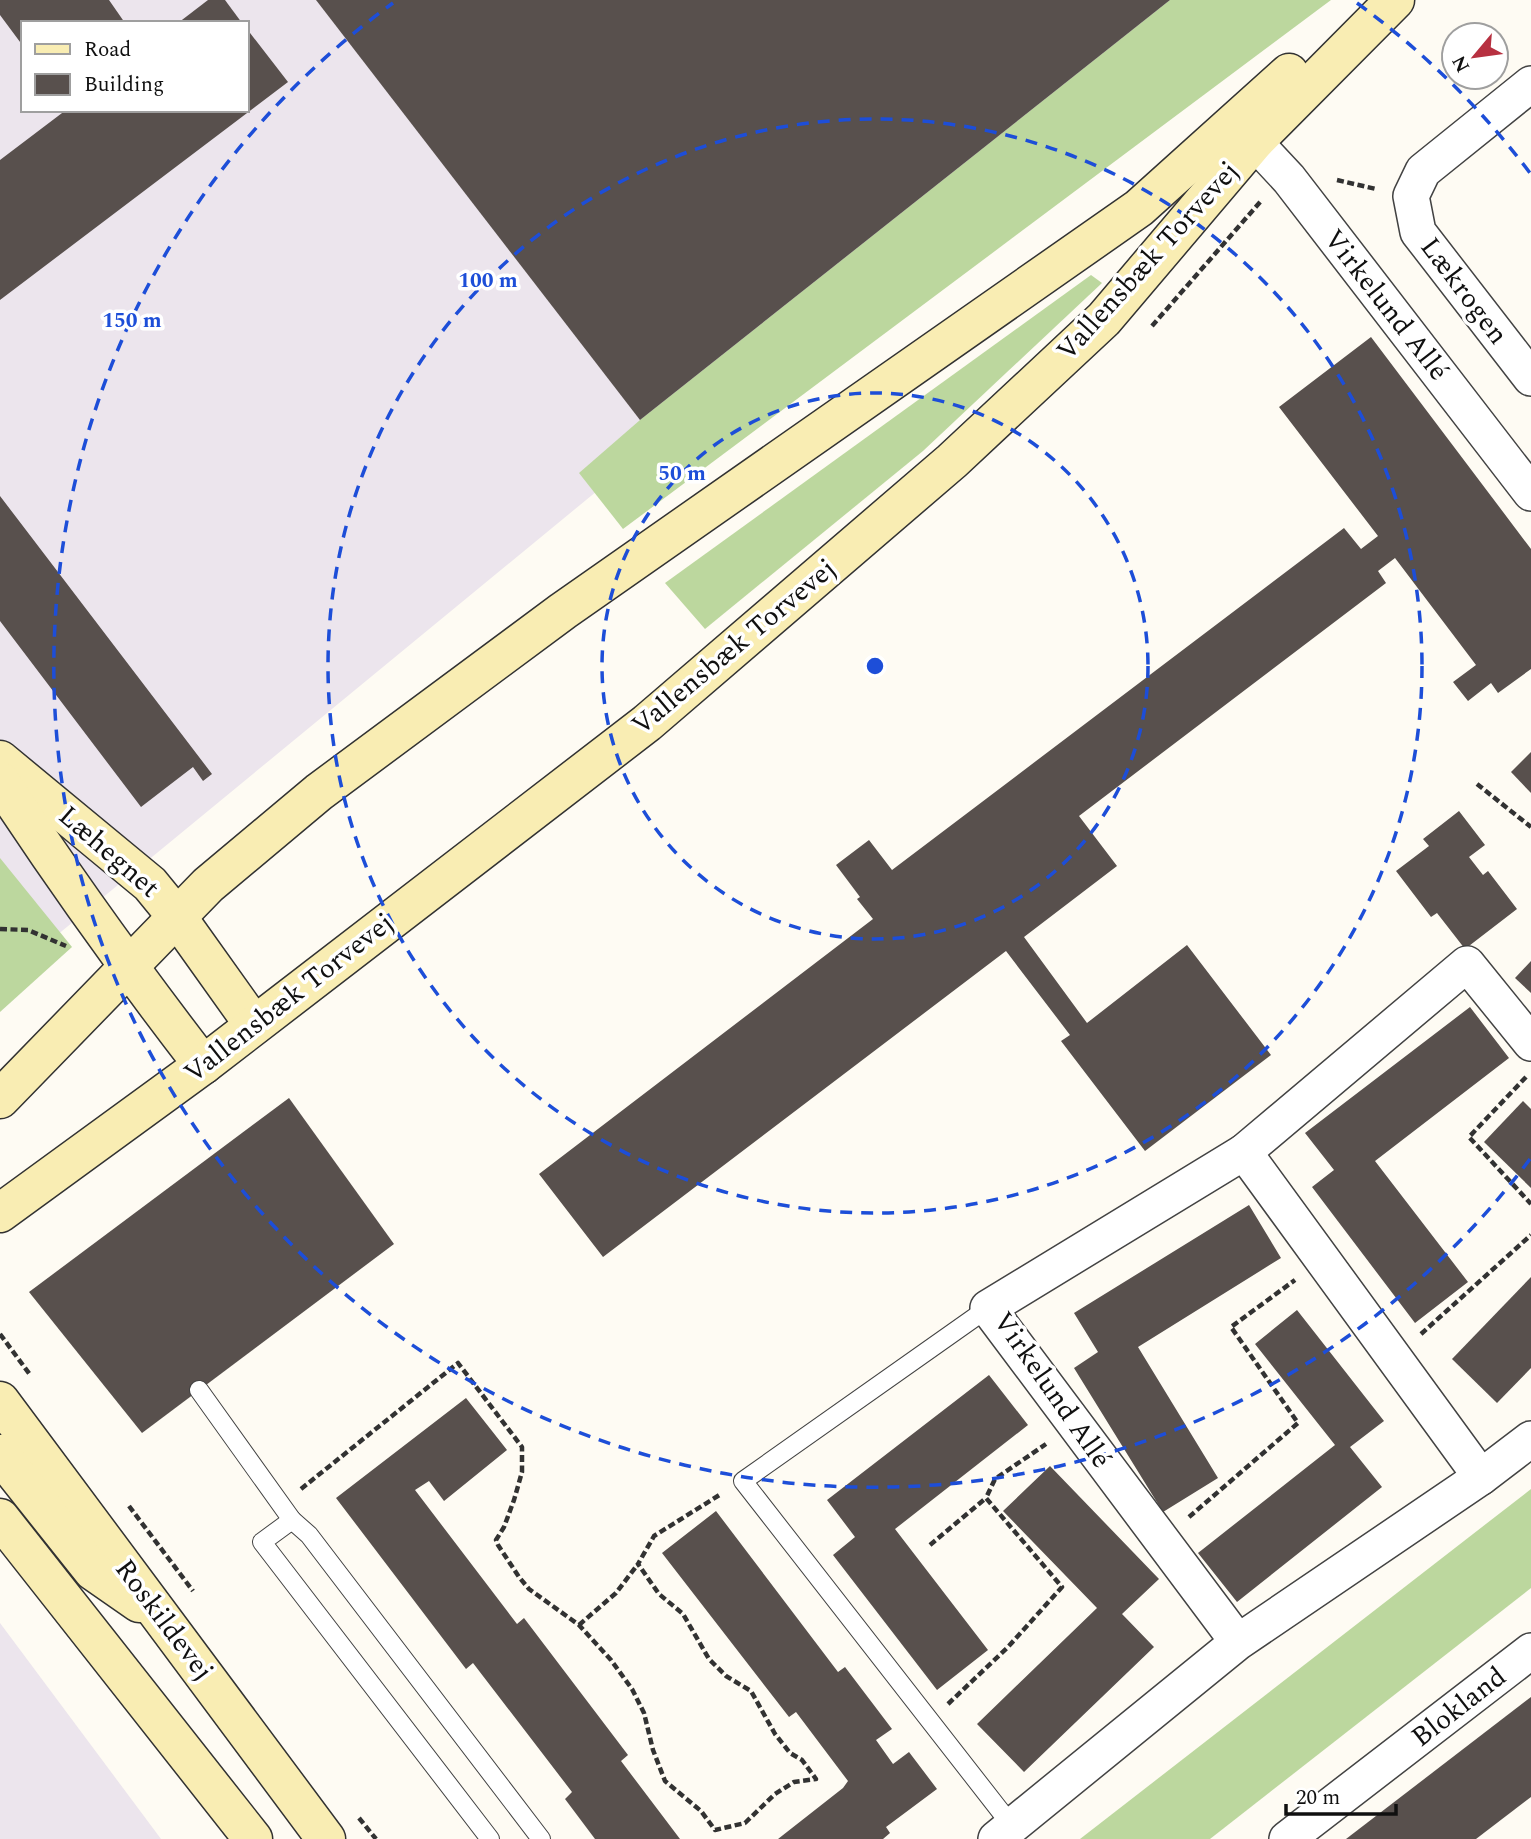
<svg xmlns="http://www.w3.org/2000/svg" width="1531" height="1839" viewBox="0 0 1531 1839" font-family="Spectral,serif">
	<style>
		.industrial { fill: #ece5ed; fill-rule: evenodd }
		.forest { fill: #bcd79e }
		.building { fill: #58504d }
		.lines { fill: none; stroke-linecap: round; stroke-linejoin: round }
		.lane-casing { stroke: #434343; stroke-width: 20 }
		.street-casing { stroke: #434343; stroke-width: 38 }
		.secondary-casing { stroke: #323232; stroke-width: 41 }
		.path { stroke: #323232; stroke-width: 4.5; stroke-dasharray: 7 3.5; stroke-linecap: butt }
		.lane { stroke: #fff; stroke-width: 18 }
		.street { stroke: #fff; stroke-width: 35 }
		.secondary { stroke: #f9edb3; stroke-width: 38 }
		.ring { fill: none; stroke: #1d4ed8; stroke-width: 3.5; stroke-dasharray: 12 9 }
		.labels { text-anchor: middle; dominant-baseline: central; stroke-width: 7; stroke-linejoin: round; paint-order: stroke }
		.street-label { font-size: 28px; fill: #101010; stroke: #fff }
		.centre { fill: #1d4ed8; stroke: #fff; stroke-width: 3.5 }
		.ring-label { font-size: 21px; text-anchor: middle; font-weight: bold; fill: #1d4ed8; stroke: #fff; stroke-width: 7; stroke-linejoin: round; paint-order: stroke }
	</style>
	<rect width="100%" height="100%" fill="#fefbf3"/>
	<g class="industrial">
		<path d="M 0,0 L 1194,0 L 0,982 ZM 23,23 L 247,23 L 247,110 L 23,110 Z"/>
		<path d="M 0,1623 L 161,1839 L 0,1839 Z"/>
	</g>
	<g class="forest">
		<path d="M 1170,0 L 1331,0 L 623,529 L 579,473 L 640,420 Z"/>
		<path d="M 1091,275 L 1102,283 L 923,451 L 705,629 L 665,583 Z"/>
		<path d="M 0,858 L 72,947 L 0,1012 Z"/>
		<path d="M 1531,1489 L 1531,1588 L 1210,1839 L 1080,1839 Z"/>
	</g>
	<g class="building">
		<path d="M 0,0 L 109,0 L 125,23 L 23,23 L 23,46 L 0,15 Z"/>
		<path d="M 208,0 L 225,0 L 242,23 L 178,23 Z"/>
		<path d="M 316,0 L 1170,0 L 640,420 Z"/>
		<path d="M 247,29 L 288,82 L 0,300 L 0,160 L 66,110 L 247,110 Z"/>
		<path d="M 1371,337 L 1531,549 L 1531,669 L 1498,693 L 1491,683 L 1468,701 L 1453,682 L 1476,665 L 1395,558 L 1378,571 L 1386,583 L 1079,816 L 1117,866 L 1024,937 L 1087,1023 L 1187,945 L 1271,1055 L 1145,1151 L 1061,1041 L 1070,1035 L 1006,951 L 603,1257 L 539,1174 L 873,919 L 857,899 L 860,897 L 836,865 L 869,840 L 892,870 L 1344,528 L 1361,549 L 1378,536 L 1279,407 Z"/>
		<path d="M 0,496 L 212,774 L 203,781 L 193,767 L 141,807 L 0,621 Z"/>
		<path d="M 1531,752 L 1531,793 L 1511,772 Z"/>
		<path d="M 1459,811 L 1485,845 L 1469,857 L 1483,875 L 1488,871 L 1517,909 L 1465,949 L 1437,913 L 1431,917 L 1396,871 L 1429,846 L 1423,839 Z"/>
		<path d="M 1531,961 L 1531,993 L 1515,978 Z"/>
		<path d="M 1470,1007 L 1509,1058 L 1375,1161 L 1468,1282 L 1415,1323 L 1312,1187 L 1334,1170 L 1305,1133 Z"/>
		<path d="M 289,1098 L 394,1244 L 142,1433 L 29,1292 Z"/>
		<path d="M 1523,1101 L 1531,1109 L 1531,1188 L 1484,1142 Z"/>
		<path d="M 1249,1205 L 1281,1258 L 1138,1347 L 1218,1478 L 1163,1512 L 1074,1368 L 1098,1352 L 1074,1313 Z"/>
		<path d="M 1531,1277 L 1531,1368 L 1497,1403 L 1452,1359 Z"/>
		<path d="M 1297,1310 L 1384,1421 L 1350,1447 L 1382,1487 L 1237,1602 L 1198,1553 L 1335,1445 L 1255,1344 Z"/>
		<path d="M 989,1375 L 1028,1425 L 895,1529 L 988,1650 L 937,1690 L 833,1555 L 855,1537 L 827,1500 Z"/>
		<path d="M 466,1398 L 507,1450 L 444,1501 L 429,1481 L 415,1490 L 517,1624 L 524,1618 L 628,1755 L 621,1761 L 680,1839 L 595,1839 L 565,1799 L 572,1792 L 473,1663 L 466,1669 L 336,1498 Z"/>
		<path d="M 1050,1466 L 1159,1579 L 1122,1614 L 1154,1647 L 1024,1772 L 977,1724 L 1097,1608 L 1003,1511 Z"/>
		<path d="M 716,1511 L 838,1672 L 845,1667 L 892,1729 L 876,1740 L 893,1764 L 909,1752 L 937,1789 L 886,1827 L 890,1833 L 883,1839 L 778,1839 L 843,1788 L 848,1781 L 796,1712 L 789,1717 L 662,1553 Z"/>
		<path d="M 1531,1697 L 1531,1797 L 1476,1839 L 1346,1839 Z"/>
	</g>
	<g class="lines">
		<g class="lane-casing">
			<g id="lane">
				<path d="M 988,1308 L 743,1481 L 1012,1826"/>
				<path d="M 199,1390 L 292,1520"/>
				<path d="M 490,1839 L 262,1542 L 292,1520 L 309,1535 L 541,1839"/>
			</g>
		</g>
		<g class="street-casing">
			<g id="street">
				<path d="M 1531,84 L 1423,171 L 1411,196 L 1418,232 L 1531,378"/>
				<path d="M 1235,121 L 1289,179 L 1531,493"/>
				<path d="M 1244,1152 L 1467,964 L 1531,1043"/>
				<path d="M 1481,1477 L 1531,1439"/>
				<path d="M 996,1839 L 1238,1642 L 1481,1477 L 1244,1152 L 988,1308 L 1238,1642"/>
				<path d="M 1287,1839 L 1531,1651"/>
			</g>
		</g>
		<g class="secondary-casing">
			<g id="secondary">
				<path d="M 0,760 L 150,884 L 177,917 L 254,1025"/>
				<path d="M 0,781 C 64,879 132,973 203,1065"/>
				<path d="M 0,1099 L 208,885 L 319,792 L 563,611 L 1139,208 L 1289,73"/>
				<path d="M 0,1213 L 203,1065 L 647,723 L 952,461 L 1104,319 L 1255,141 L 1395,0"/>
				<path d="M 0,1401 L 326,1839"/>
				<path d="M 0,1454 L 93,1571 L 139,1603"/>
				<path d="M 0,1518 L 253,1839"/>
			</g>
		</g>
		<g class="path">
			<path d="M 1337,180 L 1376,189"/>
			<path d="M 1152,326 L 1261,201"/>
			<path d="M 1477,784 L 1531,827"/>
			<path d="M 0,929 L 28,930 L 66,946"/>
			<path d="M 1526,1077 L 1469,1137 L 1531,1204"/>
			<path d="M 0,1334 L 31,1376"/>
			<path d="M 1421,1334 L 1531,1235"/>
			<path d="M 301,1489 L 458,1363 L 522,1447 L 522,1472 L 514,1500 L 504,1527 L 496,1540 L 498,1545 L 519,1577 L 529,1589 L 579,1625 L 611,1660 L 632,1689 L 644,1713 L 653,1750 L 665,1781 L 701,1811 L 715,1830 L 745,1823 L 775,1794 L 794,1782 L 816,1779 L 802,1760 L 790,1753 L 775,1734 L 751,1691 L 726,1676 L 709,1659 L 683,1614 L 659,1594 L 638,1564 L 654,1536 L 721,1494"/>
			<path d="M 129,1506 L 193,1591"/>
			<path d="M 1189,1517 L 1298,1423 L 1231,1327 L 1295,1280"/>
			<path d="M 930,1545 L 986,1498"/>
			<path d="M 579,1625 L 616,1593 L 638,1564"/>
			<path d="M 948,1704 L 1008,1647 L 1062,1587 L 986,1498 L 995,1479 L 1046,1444"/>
			<path d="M 359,1818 L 376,1839"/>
		</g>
		<use href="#lane" class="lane"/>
		<use href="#street" class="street"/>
		<use href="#secondary" class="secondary"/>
	</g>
	<g class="ring">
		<circle cx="875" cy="666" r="273"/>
		<circle cx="875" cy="666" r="547"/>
		<path d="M1530 1159A820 820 0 1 1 393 3M1357 3A820 820 0 0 1 1530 173"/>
	</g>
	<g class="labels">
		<g class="street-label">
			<text transform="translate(1148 261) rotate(-48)">Vallensbæk Torvevej</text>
			<text transform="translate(1464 291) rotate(53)">Lækrogen</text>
			<text transform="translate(1386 305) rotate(52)">Virkelund Allé</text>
			<text transform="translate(734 647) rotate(-40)">Vallensbæk Torvevej</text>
			<text transform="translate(109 852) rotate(41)">Læhegnet</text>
			<text transform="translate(289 998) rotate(-38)">Vallensbæk Torvevej</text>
			<text transform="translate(1052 1390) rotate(55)">Virkelund Allé</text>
			<text transform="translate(164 1620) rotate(53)">Roskildevej</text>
			<text transform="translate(1459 1707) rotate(-38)">Blokland</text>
		</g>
	</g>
	<circle cx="875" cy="666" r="10" class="centre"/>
	<g class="ring-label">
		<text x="488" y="287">100 m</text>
		<text x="132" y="327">150 m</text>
		<text x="682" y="480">50 m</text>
	</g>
	<rect x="21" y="21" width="228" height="91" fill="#ffffff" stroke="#9f9f9f" stroke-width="2"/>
	<rect x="35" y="44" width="35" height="10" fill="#f9edb3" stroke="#9f9f9f" stroke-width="2"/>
	<text x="84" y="56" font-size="21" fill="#101010">Road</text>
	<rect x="35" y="74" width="35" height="21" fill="#58504d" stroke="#9f9f9f" stroke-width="2"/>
	<text x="84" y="91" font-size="21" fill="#101010">Building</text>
	<g transform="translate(1475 56) rotate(241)"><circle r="33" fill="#ffffff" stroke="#9f9f9f" stroke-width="2"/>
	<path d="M0-5L12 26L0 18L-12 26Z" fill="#b73040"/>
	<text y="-10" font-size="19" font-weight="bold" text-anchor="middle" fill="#101010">N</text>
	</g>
	<path d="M1286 1804v10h110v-10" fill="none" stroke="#101010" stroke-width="3.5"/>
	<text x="1296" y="1804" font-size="21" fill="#101010" stroke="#ffffff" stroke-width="5" paint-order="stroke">20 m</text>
</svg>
